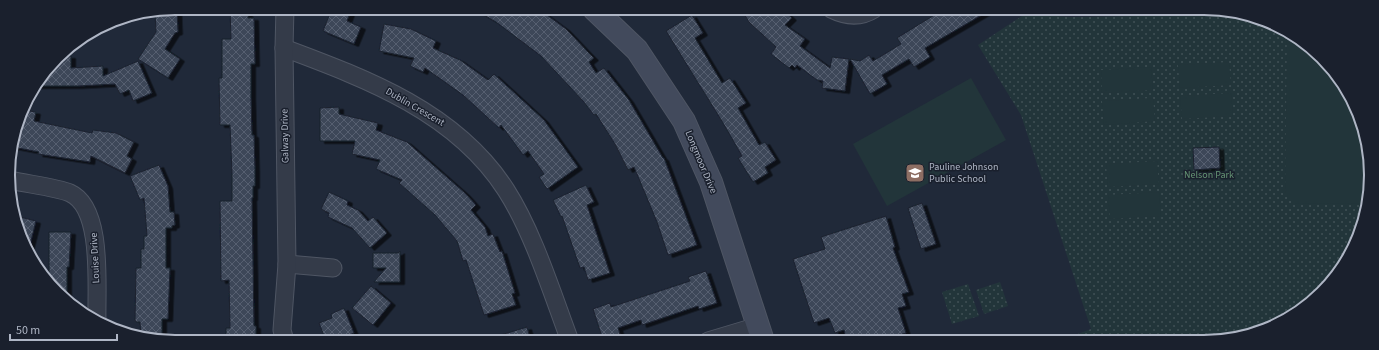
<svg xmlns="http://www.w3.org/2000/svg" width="1379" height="350" viewBox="0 0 1379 350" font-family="'Source Sans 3',sans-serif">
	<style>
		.grass { fill: url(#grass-dots) }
		.garden { fill: #22353a }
		.building { fill: url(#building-cross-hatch); stroke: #1b222f; filter: url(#shadow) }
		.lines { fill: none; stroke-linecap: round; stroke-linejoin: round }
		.street-casing { stroke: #4f5664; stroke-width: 19 }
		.secondary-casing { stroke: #4f5664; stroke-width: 24 }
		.street { stroke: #343b49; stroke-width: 17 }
		.secondary { stroke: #424a5c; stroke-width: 22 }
		.labels { text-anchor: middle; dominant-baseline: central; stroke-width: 3; stroke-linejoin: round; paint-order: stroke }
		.street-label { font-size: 10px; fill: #afb6c5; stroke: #1a202d }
		.poi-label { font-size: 10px; fill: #afb6c5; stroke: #1a202d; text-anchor: start }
		.park-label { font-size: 10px; fill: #669675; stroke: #1a202d }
		.rim { fill: none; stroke: #afb6c5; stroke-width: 2 }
	</style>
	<defs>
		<pattern id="grass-dots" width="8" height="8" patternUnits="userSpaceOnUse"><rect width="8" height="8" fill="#22353a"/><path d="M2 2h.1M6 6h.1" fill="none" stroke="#405055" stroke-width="1.8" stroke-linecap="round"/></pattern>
		<pattern id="building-cross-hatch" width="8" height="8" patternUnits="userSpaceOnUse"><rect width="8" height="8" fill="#3c4659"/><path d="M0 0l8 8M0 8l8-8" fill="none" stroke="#565e6f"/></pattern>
		<filter id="shadow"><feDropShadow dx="4.5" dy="2.5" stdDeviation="0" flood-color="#0009"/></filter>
	</defs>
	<rect width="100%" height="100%" fill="#202939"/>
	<g class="grass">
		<path d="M 1227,10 L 1288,30 L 1337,74 L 1365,132 L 1370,197 L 1354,249 L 1322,293 L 1278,325 L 1226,341 L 1059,341 L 1091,329 L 1021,115 L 978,45 L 1025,14 L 1071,17 L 1200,15 Z"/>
		<path d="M 1000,282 L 1008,306 L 984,314 L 976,290 Z"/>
		<path d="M 968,284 L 979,316 L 952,324 L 942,292 Z"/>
	</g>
	<g class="garden">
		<path d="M 1287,36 L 1294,36 L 1337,74 L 1365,132 L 1370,197 L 1368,203 L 1295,204 L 1285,195 Z"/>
		<path d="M 1229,62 L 1231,85 L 1180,88 L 1178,65 Z"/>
		<path d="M 1151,67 L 1153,90 L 1102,93 L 1101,70 Z"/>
		<path d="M 971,78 L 1006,140 L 887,206 L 853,144 Z"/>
		<path d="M 1231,93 L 1233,116 L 1182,119 L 1180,96 Z"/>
		<path d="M 1153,98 L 1155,121 L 1104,125 L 1102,101 Z"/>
		<path d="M 1157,161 L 1159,184 L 1108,187 L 1106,164 Z"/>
		<path d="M 1159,192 L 1161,216 L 1110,219 L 1108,195 Z"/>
	</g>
	<g class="building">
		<path d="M 177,8 L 178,32 L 175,33 L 165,49 L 180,59 L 168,78 L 138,59 L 156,32 L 155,12 Z"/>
		<path d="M 230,8 L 248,8 L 248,18 L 254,18 L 255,64 L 251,64 L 251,98 L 252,135 L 254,135 L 255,170 L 255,186 L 253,186 L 253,198 L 252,198 L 254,326 L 256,326 L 256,341 L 226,340 L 226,328 L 230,328 L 229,280 L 221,281 L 220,201 L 232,201 L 232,174 L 230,125 L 220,125 L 219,78 L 222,78 L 222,39 L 231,39 Z"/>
		<path d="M 332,8 L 352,8 L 347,21 L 361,27 L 354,44 L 323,31 Z"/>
		<path d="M 472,8 L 534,8 L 542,14 L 543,12 L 566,29 L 588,52 L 594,58 L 589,62 L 596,73 L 604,68 L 629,100 L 663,158 L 664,158 L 697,245 L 668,255 L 657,222 L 634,167 L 628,170 L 615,144 L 596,114 L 594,115 L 583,101 L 541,56 L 496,22 Z"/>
		<path d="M 741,9 L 782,9 L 792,18 L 785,25 L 805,39 L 800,46 L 830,68 L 832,57 L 849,59 L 845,91 L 822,88 L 823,81 L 817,80 L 797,65 L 795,68 L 792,65 L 789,68 L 771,54 L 776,47 L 749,22 Z"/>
		<path d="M 944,9 L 992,9 L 925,48 L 930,57 L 914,67 L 909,59 L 882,75 L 887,84 L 870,94 L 850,59 L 860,61 L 869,55 L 873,61 L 901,44 L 897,38 Z"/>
		<path d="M 692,15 L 703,33 L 695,38 L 722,83 L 730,78 L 746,103 L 738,108 L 759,145 L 765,142 L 776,160 L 765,167 L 768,173 L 753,182 L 738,158 L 742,156 L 723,123 L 666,31 Z"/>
		<path d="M 384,24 L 411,29 L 436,41 L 433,48 L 460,60 L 488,80 L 494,74 L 544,120 L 578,167 L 547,189 L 539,177 L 544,174 L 528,151 L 523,155 L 501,125 L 499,128 L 463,95 L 425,68 L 423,72 L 410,66 L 414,58 L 379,51 Z"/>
		<path d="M 60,56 L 71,56 L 71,68 L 103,66 L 103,76 L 138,61 L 152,93 L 133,101 L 129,90 L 120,94 L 115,84 L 78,86 L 37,86 Z"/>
		<path d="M 339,107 L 339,114 L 378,123 L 376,130 L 407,142 L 465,193 L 476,205 L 471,210 L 485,227 L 488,236 L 493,234 L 500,252 L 502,251 L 515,293 L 512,294 L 516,305 L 484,315 L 466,260 L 463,261 L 457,241 L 435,215 L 399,183 L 402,180 L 376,169 L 380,160 L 352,154 L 355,141 L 320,141 L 320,108 Z"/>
		<path d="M 23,110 L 36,112 L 34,121 L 92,133 L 93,130 L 116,133 L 134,142 L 127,156 L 132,159 L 125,173 L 91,156 L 90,162 L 38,154 L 39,152 L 13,147 Z"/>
		<path d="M 1219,147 L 1220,168 L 1194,170 L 1193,148 Z"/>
		<path d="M 159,165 L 168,186 L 170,212 L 174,212 L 175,225 L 172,226 L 172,228 L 166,228 L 166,268 L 170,268 L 168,319 L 162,319 L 162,341 L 153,341 L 141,336 L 140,322 L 136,322 L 135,320 L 136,268 L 141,268 L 141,249 L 144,249 L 144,236 L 147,236 L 144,198 L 140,200 L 130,176 Z"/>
		<path d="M 586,185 L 594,202 L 587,205 L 610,273 L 588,280 L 584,267 L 580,268 L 562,216 L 561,217 L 553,200 Z"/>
		<path d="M 329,192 L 348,201 L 347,205 L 358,210 L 368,221 L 373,217 L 387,233 L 370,248 L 352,228 L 328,217 L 329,213 L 321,209 Z"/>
		<path d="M 922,203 L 936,244 L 921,249 L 908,208 Z"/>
		<path d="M 886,216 L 895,247 L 893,248 L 909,292 L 902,294 L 906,306 L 898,308 L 906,333 L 896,336 L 897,341 L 847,341 L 844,330 L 835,333 L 829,318 L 814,323 L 793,259 L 825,249 L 821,237 Z"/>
		<path d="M 14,217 L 20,219 L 20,217 L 36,221 L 29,249 Z"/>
		<path d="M 49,232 L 71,232 L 69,267 L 67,267 L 67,298 L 49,282 Z"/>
		<path d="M 400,251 L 400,282 L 374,282 L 386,268 L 373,268 L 373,253 L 398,253 Z"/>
		<path d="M 706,271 L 717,303 L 699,309 L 698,306 L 642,325 L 641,320 L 618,328 L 620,334 L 603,340 L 593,309 L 610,303 L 611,307 L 690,281 L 688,277 Z"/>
		<path d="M 371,286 L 391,303 L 373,325 L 352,308 Z"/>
		<path d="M 344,308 L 354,333 L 335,341 L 326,341 L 319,323 L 332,318 L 331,314 Z"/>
		<path d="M 527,327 L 531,341 L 491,341 L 491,338 Z"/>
	</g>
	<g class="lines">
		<g class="street-casing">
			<g id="street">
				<path d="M 831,9 C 845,16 860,18 874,9"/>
				<path d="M 284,48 C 367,79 456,112 506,190 C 533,232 552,293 570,341"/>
				<path d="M 10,180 C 26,184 56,187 70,193 C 104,208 96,289 97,321"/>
				<path d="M 287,264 L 333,268"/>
				<path d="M 285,341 L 282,330 L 287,264 L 284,48 L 285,8"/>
				<path d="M 708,341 L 758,326"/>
			</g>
		</g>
		<g class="secondary-casing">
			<path id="secondary" d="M 594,9 L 637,50 L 684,121 L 711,182 L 763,341"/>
		</g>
		<use href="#street" class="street"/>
		<use href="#secondary" class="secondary"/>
	</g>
	<defs>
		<g id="school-square" transform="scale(1)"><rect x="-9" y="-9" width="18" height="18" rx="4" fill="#8d6e63" stroke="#1a202d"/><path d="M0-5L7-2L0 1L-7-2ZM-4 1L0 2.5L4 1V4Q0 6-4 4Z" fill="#fff"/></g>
	</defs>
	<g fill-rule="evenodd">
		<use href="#school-square" x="915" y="173"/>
	</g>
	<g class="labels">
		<g class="street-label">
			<text transform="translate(415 107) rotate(30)">Dublin Crescent</text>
			<text transform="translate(285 136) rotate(-91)">Galway Drive</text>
			<text transform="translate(701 162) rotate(67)">Longmoor Drive</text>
			<text transform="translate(95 258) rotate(-93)">Louise Drive</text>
		</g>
		<g class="poi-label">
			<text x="929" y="167">Pauline Johnson<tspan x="929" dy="12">Public School</tspan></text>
		</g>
		<g class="park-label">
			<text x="1209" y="175">Nelson Park</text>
		</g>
	</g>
	<path d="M0 0H1379V350H0ZM175 15H1204A160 160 0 0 1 1364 175V175A160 160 0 0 1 1204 335H175A160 160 0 0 1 15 175V175A160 160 0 0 1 175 15Z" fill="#1a202d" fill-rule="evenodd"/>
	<path class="rim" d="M175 15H1204A160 160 0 0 1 1364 175V175A160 160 0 0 1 1204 335H175A160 160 0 0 1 15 175V175A160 160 0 0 1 175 15Z"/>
	<path d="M10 334v6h107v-6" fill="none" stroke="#afb6c5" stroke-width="2"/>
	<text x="16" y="334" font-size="12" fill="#afb6c5" stroke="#1a202d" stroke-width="3" paint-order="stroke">50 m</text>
</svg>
